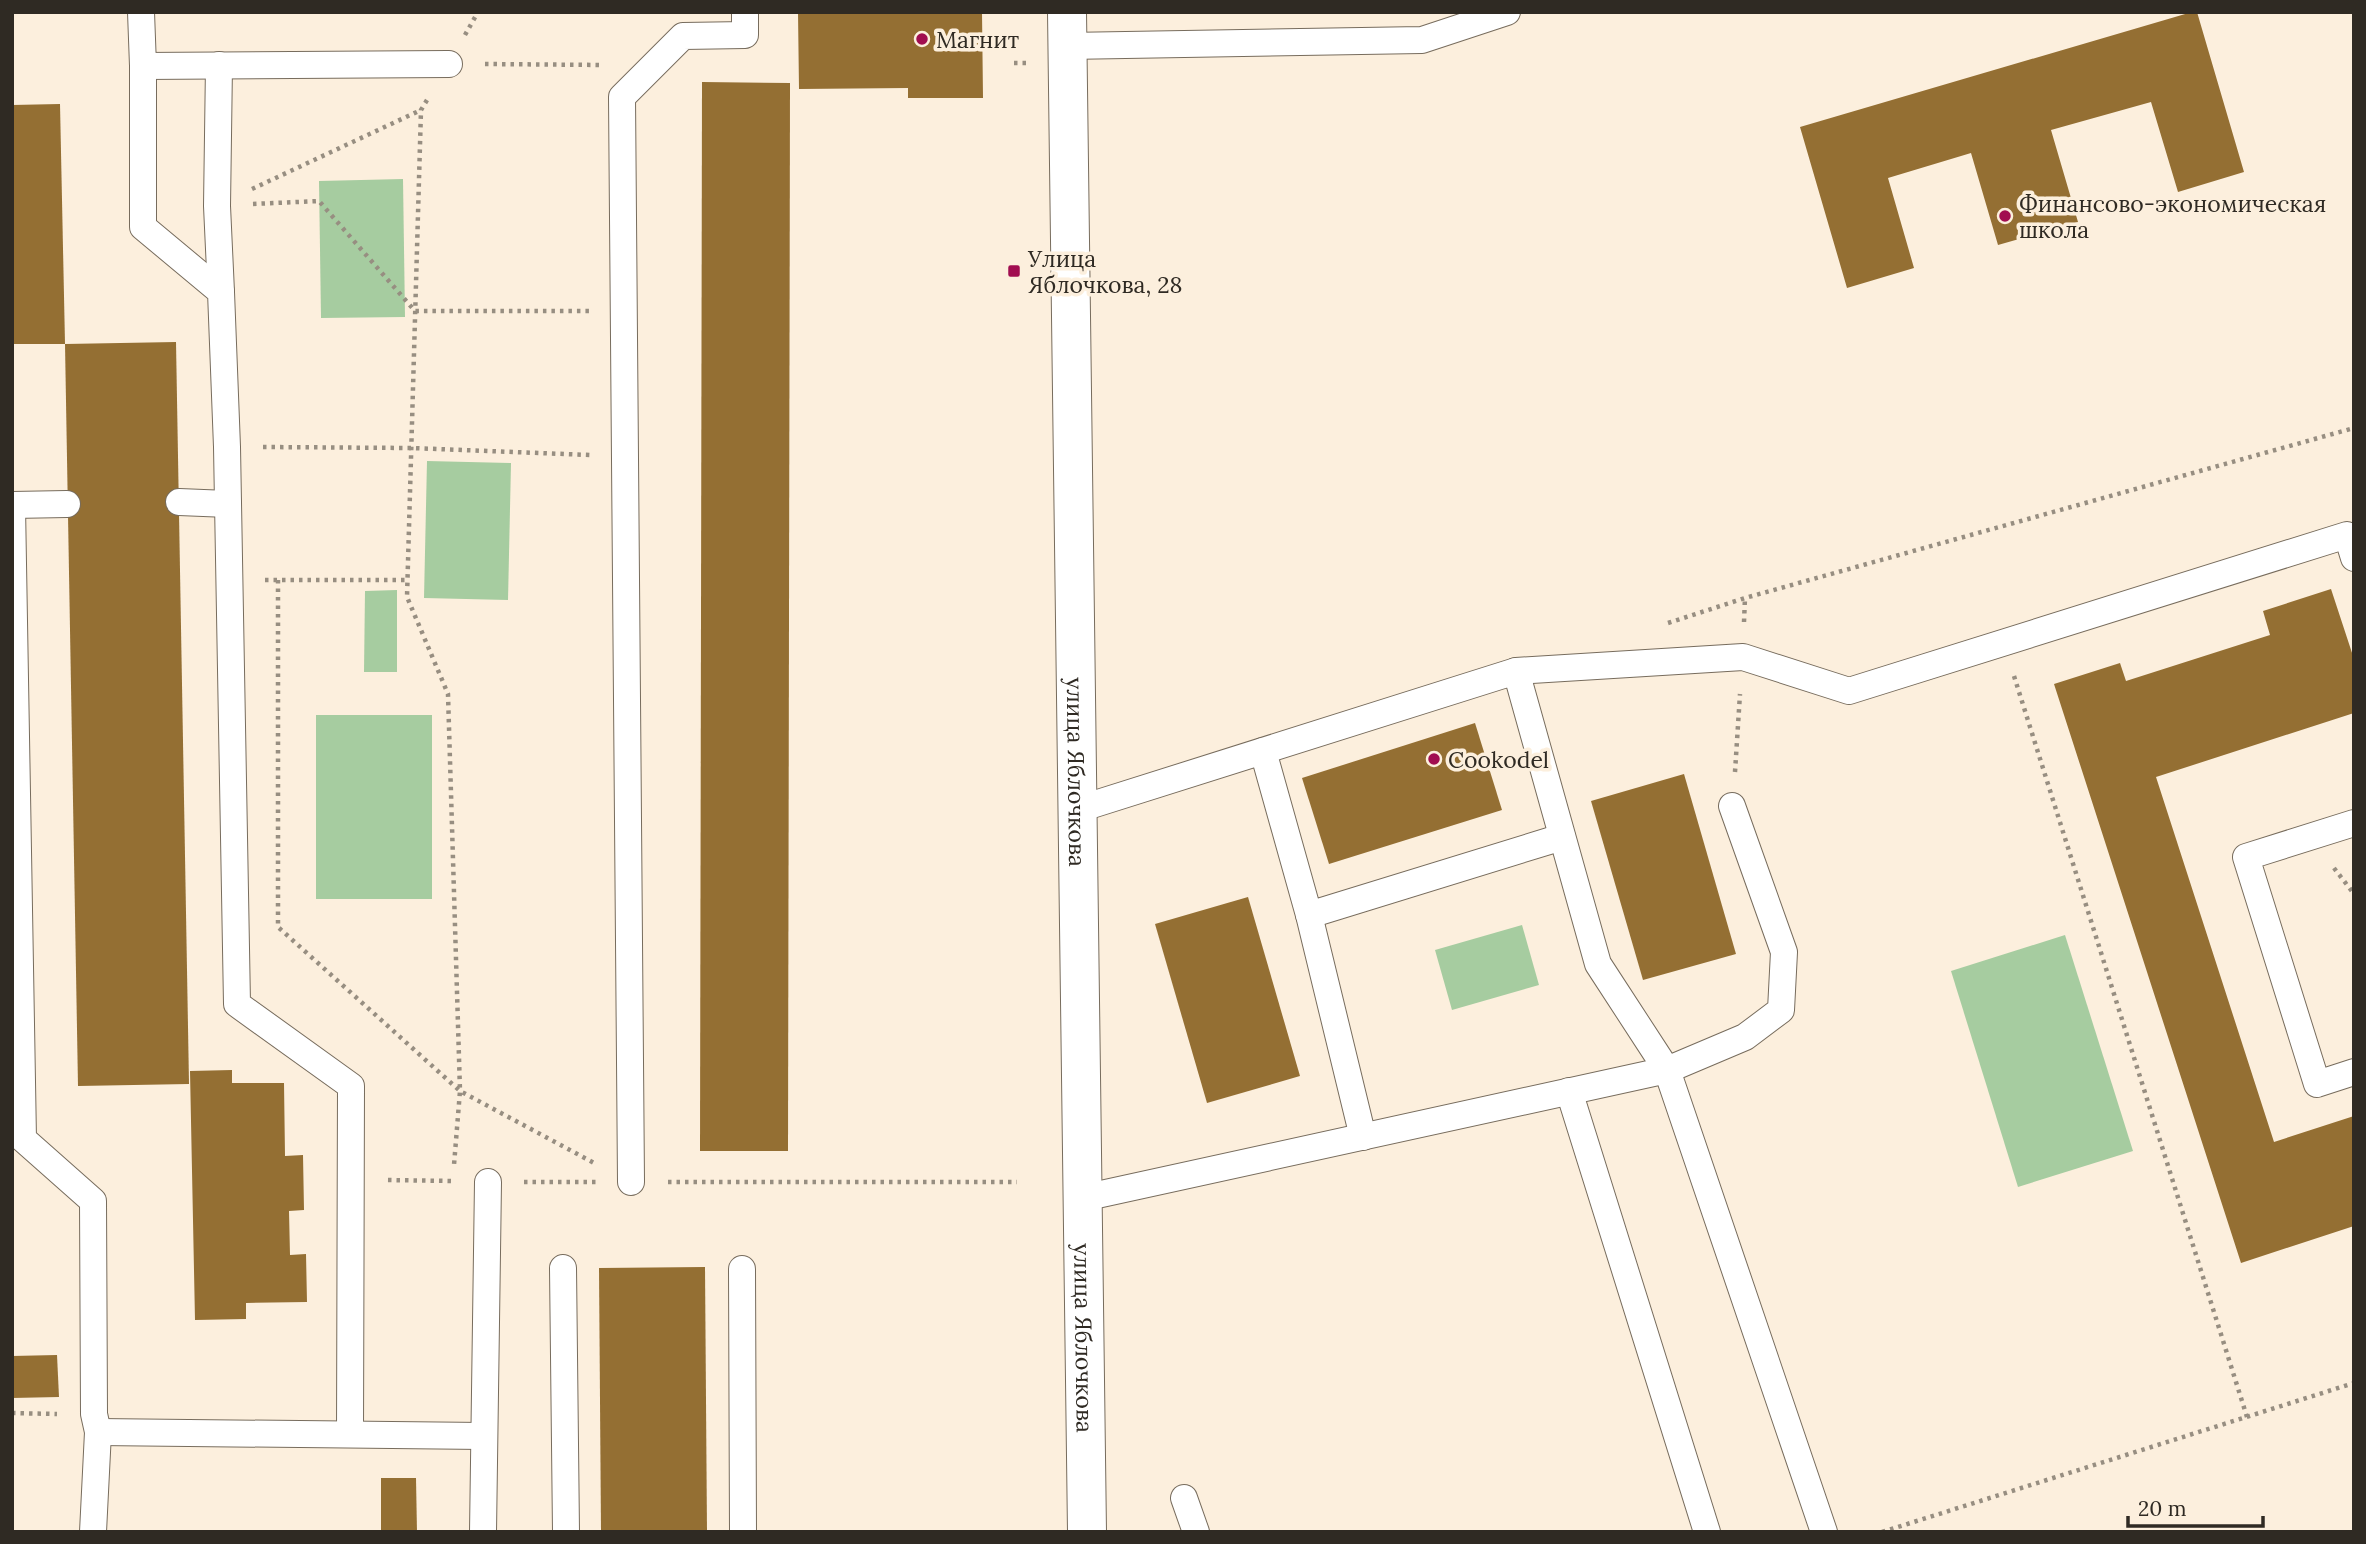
<svg xmlns="http://www.w3.org/2000/svg" width="2366" height="1544" viewBox="0 0 2366 1544" font-family="Lora,serif">
	<style>
		.green { fill: #a6cca0 }
		.building { fill: #946f33 }
		.lines { fill: none; stroke-linecap: round; stroke-linejoin: round }
		.lane-casing { stroke: #776c5d; stroke-width: 28 }
		.secondary-casing { stroke: #776c5d; stroke-width: 40 }
		.path { stroke: #978e81; stroke-width: 4.5; stroke-dasharray: 3.5 5; stroke-linecap: butt }
		.lane { stroke: #fff; stroke-width: 26 }
		.secondary { stroke: #fff; stroke-width: 38 }
		.poi-dot { fill: #a10d50; stroke: #fcefdd; stroke-width: 2.5 }
		.labels { text-anchor: middle; dominant-baseline: central; stroke-width: 7; stroke-linejoin: round; paint-order: stroke }
		.poi-label { font-size: 23px; fill: #2f2a23; stroke: #fcefdd; text-anchor: start }
		.street-label { font-size: 23px; fill: #2f2a23; stroke: #fcefdd }
	</style>
	<rect width="100%" height="100%" fill="#fcefdd"/>
	<g class="green">
		<path d="M 403,179 L 405,317 L 321,318 L 319,181 Z"/>
		<path d="M 427,461 L 511,463 L 508,600 L 424,598 Z"/>
		<path d="M 397,590 L 397,672 L 364,672 L 365,591 Z"/>
		<rect x="316" y="715" width="116" height="184"/>
		<path d="M 1522,925 L 1539,985 L 1452,1010 L 1435,950 Z"/>
		<path d="M 2065,935 L 2133,1151 L 2018,1187 L 1951,971 Z"/>
	</g>
	<g class="building">
		<path d="M 798,12 L 982,12 L 983,98 L 908,98 L 908,88 L 799,89 Z"/>
		<path d="M 2192,12 L 2197,12 L 2244,172 L 2178,192 L 2151,102 L 2051,130 L 2078,222 L 1998,245 L 1971,153 L 1888,178 L 1914,268 L 1847,288 L 1800,127 Z"/>
		<path d="M 702,82 L 790,83 L 788,1151 L 700,1151 Z"/>
		<path d="M 60,104 L 65,344 L 12,344 L 12,105 Z"/>
		<path d="M 176,342 L 189,1084 L 78,1086 L 65,344 Z"/>
		<path d="M 2331,589 L 2354,659 L 2354,713 L 2156,777 L 2274,1142 L 2354,1116 L 2354,1226 L 2241,1263 L 2054,684 L 2120,663 L 2126,681 L 2270,635 L 2263,611 Z"/>
		<path d="M 1475,723 L 1502,810 L 1329,864 L 1302,778 Z"/>
		<path d="M 1684,774 L 1736,954 L 1643,980 L 1591,801 Z"/>
		<path d="M 1248,897 L 1300,1076 L 1207,1103 L 1155,924 Z"/>
		<path d="M 232,1070 L 232,1083 L 284,1083 L 285,1156 L 303,1155 L 304,1210 L 289,1211 L 290,1255 L 306,1254 L 307,1302 L 246,1303 L 246,1319 L 195,1320 L 190,1071 Z"/>
		<path d="M 705,1267 L 707,1532 L 601,1532 L 599,1268 Z"/>
		<path d="M 57,1355 L 59,1397 L 12,1398 L 12,1356 Z"/>
		<path d="M 381,1478 L 416,1478 L 417,1532 L 381,1532 Z"/>
	</g>
	<g class="lines">
		<g class="lane-casing">
			<g id="lane">
				<path d="M 141,12 L 143,66 L 449,64"/>
				<path d="M 1067,46 L 1422,40 L 1507,12"/>
				<path d="M 219,65 L 217,206 L 221,292"/>
				<path d="M 143,66 L 143,227 L 221,292 L 227,447 L 237,1004 L 351,1086 L 350,1434"/>
				<path d="M 179,502 L 228,504"/>
				<path d="M 12,505 L 67,504"/>
				<path d="M 12,506 L 23,1139 L 93,1201 L 94,1414 L 98,1432 L 93,1532"/>
				<path d="M 1516,671 L 1743,657 L 1849,691 L 2347,535 L 2354,558"/>
				<path d="M 1263,751 L 1309,915 L 1562,837"/>
				<path d="M 1079,809 L 1516,671 L 1598,964 L 1667,1070 L 1824,1532"/>
				<path d="M 2354,823 L 2246,857 L 2317,1084 L 2354,1072"/>
				<path d="M 1309,915 L 1363,1137"/>
				<path d="M 1569,1091 L 1707,1532"/>
				<path d="M 631,1182 L 622,97 L 683,36 L 745,35 L 745,12"/>
				<path d="M 1083,1198 L 1667,1070 L 1745,1037 L 1781,1010 L 1784,952 L 1732,806"/>
				<path d="M 563,1268 L 566,1532"/>
				<path d="M 742,1269 L 743,1532"/>
				<path d="M 98,1432 L 484,1436"/>
				<path d="M 1184,1498 L 1196,1532"/>
				<path d="M 483,1532 L 488,1182"/>
			</g>
		</g>
		<g class="secondary-casing">
			<g id="secondary">
				<path id="s1" d="M 1067,12 L 1087,1532"/>
			</g>
		</g>
		<g class="path">
			<path d="M 465,35 L 478,12"/>
			<path d="M 1014,63 L 1028,63"/>
			<path d="M 485,64 L 602,65"/>
			<path d="M 427,100 L 421,110 L 407,597 L 448,694 L 460,1091 L 454,1165"/>
			<path d="M 252,189 L 421,110"/>
			<path d="M 253,204 L 319,201 L 415,311 L 589,311"/>
			<path d="M 263,447 L 411,448 L 590,455"/>
			<path d="M 265,580 L 407,580"/>
			<path d="M 278,580 L 278,927 L 460,1091 L 596,1164"/>
			<path d="M 1744,622 L 1745,598"/>
			<path d="M 1668,623 L 1745,598 L 2354,428"/>
			<path d="M 2014,676 L 2247,1417"/>
			<path d="M 1735,772 L 1740,694"/>
			<path d="M 2334,868 L 2354,894"/>
			<path d="M 388,1180 L 453,1181"/>
			<path d="M 524,1182 L 596,1182"/>
			<path d="M 668,1182 L 1017,1182"/>
			<path d="M 12,1413 L 57,1414"/>
			<path d="M 1882,1532 L 2354,1383"/>
		</g>
		<use href="#lane" class="lane"/>
		<use href="#secondary" class="secondary"/>
	</g>
	<g class="poi-dot">
		<circle cx="922" cy="39" r="7"/>
		<circle cx="2005" cy="216" r="7"/>
		<rect x="1007" y="264" width="14" height="14" rx="3.5"/>
		<circle cx="1434" cy="759" r="7"/>
	</g>
	<g class="labels">
		<g class="poi-label">
			<text x="936" y="39">Магнит</text>
			<text x="2019" y="203">Финансово-экономическая<tspan x="2019" dy="26">школа</tspan></text>
			<text x="1028" y="258">Улица<tspan x="1028" dy="26">Яблочкова, 28</tspan></text>
			<text x="1448" y="759">Cookodel</text>
		</g>
		<g class="street-label">
			<text stroke="none"><textPath href="#s1" startOffset="760">улица Яблочкова</textPath></text>
			<text stroke="none"><textPath href="#s1" startOffset="1326">улица Яблочкова</textPath></text>
		</g>
	</g>
	<rect width="2366" height="1544" fill="none" stroke="#2f2a23" stroke-width="28"/>
	<path d="M2128 1516v10h135v-10" fill="none" stroke="#2f2a23" stroke-width="3.5"/>
	<text x="2138" y="1516" font-size="21" fill="#2f2a23" stroke="#fcefdd" stroke-width="5" paint-order="stroke">20 m</text>
</svg>
